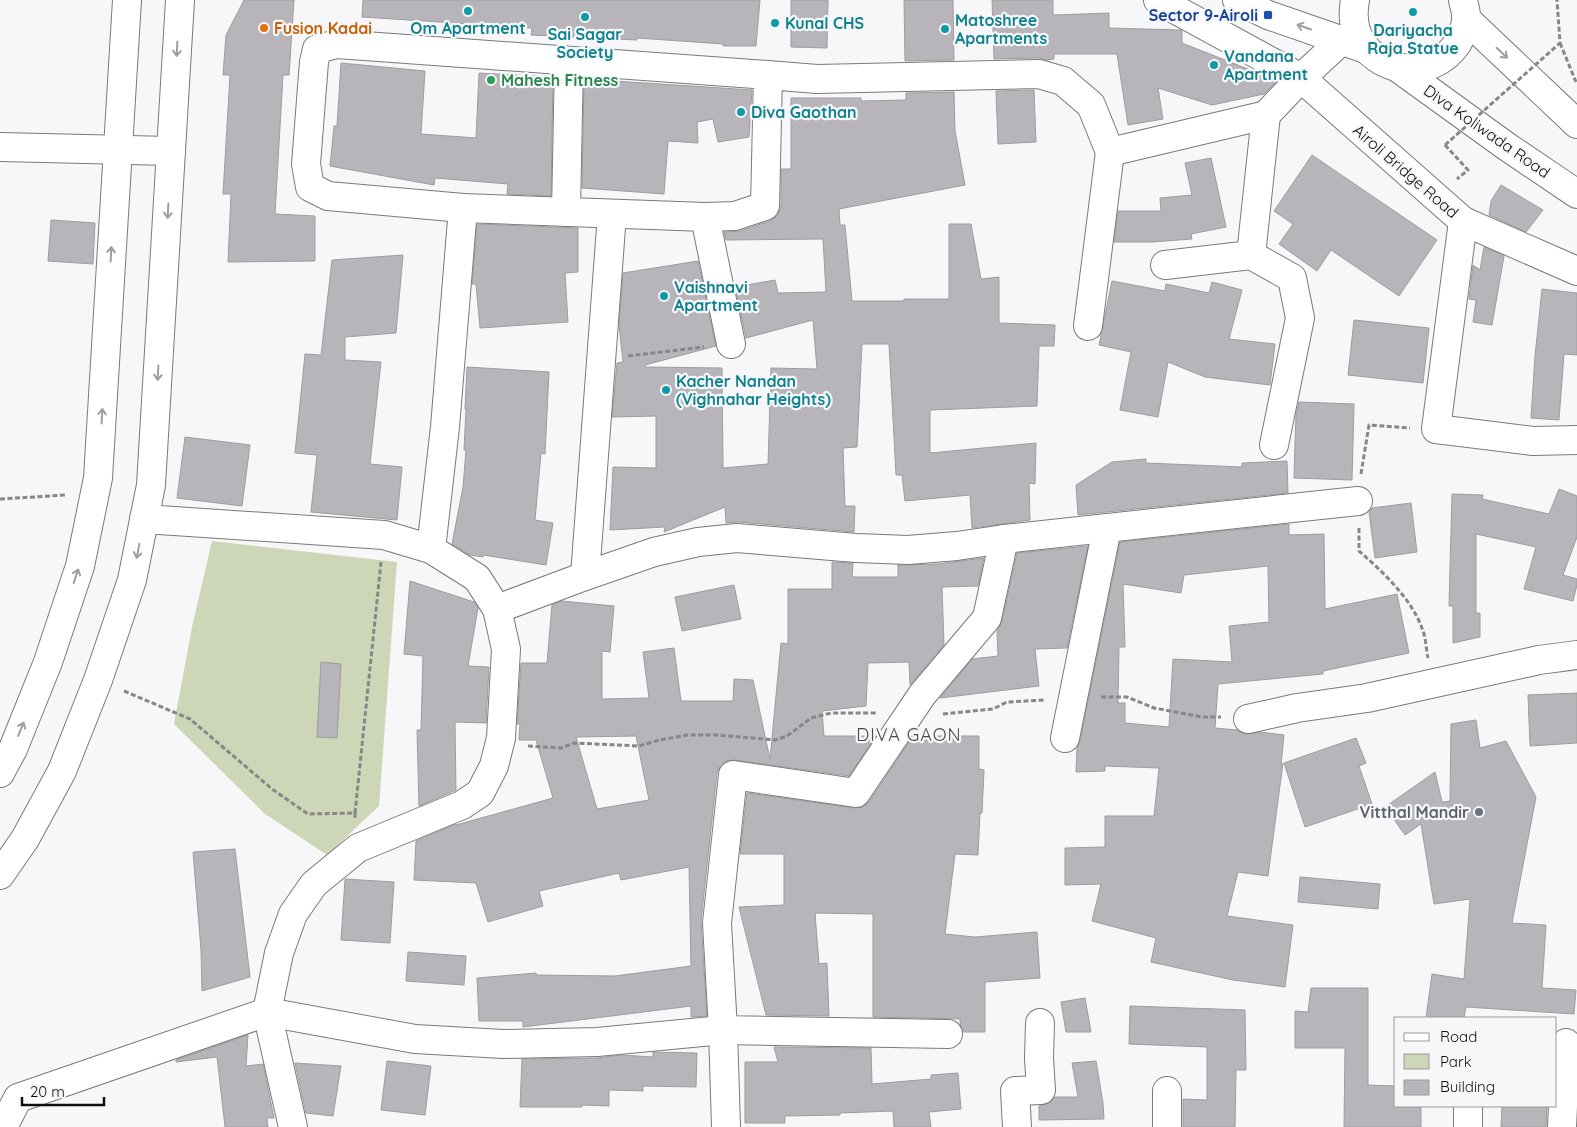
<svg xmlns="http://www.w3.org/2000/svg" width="1577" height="1127" viewBox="0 0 1577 1127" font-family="Quicksand,sans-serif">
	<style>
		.green { fill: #cdd6b6 }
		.building { fill: #b7b5b9; stroke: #9e9c9f; fill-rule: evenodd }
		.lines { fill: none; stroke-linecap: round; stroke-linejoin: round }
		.minor-casing { stroke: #7a797c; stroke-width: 30 }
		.tertiary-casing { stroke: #7a797c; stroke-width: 30 }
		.primary-casing { stroke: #7a797c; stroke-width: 30 }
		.path { stroke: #878688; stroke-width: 3; stroke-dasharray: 5 2.5; stroke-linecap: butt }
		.minor { stroke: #fff; stroke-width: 28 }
		.tertiary { stroke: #fff; stroke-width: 28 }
		.primary { stroke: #fff; stroke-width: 28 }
		.path-bridge { stroke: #878688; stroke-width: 3; stroke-dasharray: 5 2.5; stroke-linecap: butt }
		.oneway { stroke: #9f9fa0 }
		.culture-dot { fill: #0f9aa8; stroke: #f7f6f9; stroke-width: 2 }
		.transit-dot { fill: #1a4fb4; stroke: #f7f6f9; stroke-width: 2 }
		.food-dot { fill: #e8710a; stroke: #f7f6f9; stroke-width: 2 }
		.leisure-dot { fill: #2e9e5b; stroke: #f7f6f9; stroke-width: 2 }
		.worship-dot { fill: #6b7280; stroke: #f7f6f9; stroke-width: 2 }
		.labels { text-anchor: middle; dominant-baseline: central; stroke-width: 4.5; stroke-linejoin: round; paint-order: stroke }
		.transit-label { font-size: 16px; font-weight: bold; fill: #164399; stroke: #f7f6f9; text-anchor: end }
		.culture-label { font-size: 16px; font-weight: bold; fill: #0d838f; stroke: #f7f6f9; text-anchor: start }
		.food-label { font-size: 16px; font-weight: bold; fill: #c56008; stroke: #f7f6f9; text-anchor: start }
		.leisure-label { font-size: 16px; font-weight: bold; fill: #27864d; stroke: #f7f6f9; text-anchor: start }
		.street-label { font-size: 16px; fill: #101011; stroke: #f7f6f9 }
		.worship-label { font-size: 16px; font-weight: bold; fill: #5b616d; stroke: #f7f6f9; text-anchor: end }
		.neighbourhood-label { font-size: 18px; letter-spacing: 1px; fill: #48474a; stroke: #f7f6f9 }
	</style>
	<rect width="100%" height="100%" fill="#f7f6f9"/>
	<path class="green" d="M 212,541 L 397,562 L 379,806 L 327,855 L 265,814 L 174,724 L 192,627 Z"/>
	<g class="building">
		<path d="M 244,0 L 294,0 L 289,75 L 283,75 L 275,214 L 315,216 L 315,261 L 228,262 L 231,194 L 223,194 L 230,75 L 223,75 L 226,35 Z"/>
		<path d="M 363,0 L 760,0 L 756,46 L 723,46 L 723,44 L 637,38 L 637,40 L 531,35 L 532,28 L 362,17 Z"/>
		<path d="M 791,0 L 828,0 L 827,48 L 791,47 Z"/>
		<path d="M 904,0 L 953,0 L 954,60 L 905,61 Z"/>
		<path d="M 992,0 L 1053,0 L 1053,15 L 1109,13 L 1109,28 L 1181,30 L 1182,31 L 1182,43 L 1258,73 L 1276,82 L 1264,94 L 1212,105 L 1158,88 L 1163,119 L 1128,125 L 1117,54 L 1054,54 L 1054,59 L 1046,60 L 1039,58 L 994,59 Z"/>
		<path d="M 341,63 L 425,71 L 421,134 L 476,138 L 479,73 L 553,77 L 551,196 L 507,194 L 508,184 L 435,178 L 434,185 L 330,166 L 334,126 L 337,126 Z"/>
		<path d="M 584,79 L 752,90 L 749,137 L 718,142 L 713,119 L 697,122 L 698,143 L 668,141 L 664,194 L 582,188 Z"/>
		<path d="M 1034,90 L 1036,142 L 998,144 L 996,91 Z"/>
		<path d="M 954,92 L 955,131 L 965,185 L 839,209 L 840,225 L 845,225 L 852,301 L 904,301 L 904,299 L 949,299 L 949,224 L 971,224 L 981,279 L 999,277 L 999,323 L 1055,325 L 1054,346 L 1039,346 L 1037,406 L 930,410 L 930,453 L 1036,443 L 1035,484 L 1029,483 L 1030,520 L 972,528 L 970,495 L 905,501 L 902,475 L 896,475 L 889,344 L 862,344 L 857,447 L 843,448 L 845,506 L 855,506 L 854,532 L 738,522 L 726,523 L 725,507 L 664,532 L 665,527 L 610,530 L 613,467 L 656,468 L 656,416 L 612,417 L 617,363 L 623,362 L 619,325 L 623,273 L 698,261 L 716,346 L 645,365 L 645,367 L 722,368 L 723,468 L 768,464 L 771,368 L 817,369 L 813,320 L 746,338 L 735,287 L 775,280 L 778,293 L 826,292 L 823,239 L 726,240 L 724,232 L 740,231 L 770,221 L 778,215 L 781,206 L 781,169 L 791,169 L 791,98 L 861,98 L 861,101 L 906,100 L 906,93 Z"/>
		<path d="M 1312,155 L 1437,240 L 1399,296 L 1331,250 L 1317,271 L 1279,244 L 1293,224 L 1274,211 Z"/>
		<path d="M 1211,158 L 1226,227 L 1191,234 L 1192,239 L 1152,242 L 1114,242 L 1118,211 L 1161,211 L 1160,198 L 1192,195 L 1185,163 Z"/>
		<path d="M 1501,185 L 1543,210 L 1526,232 L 1489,215 L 1491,201 Z"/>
		<path d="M 51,220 L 95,223 L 93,264 L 48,261 Z"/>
		<path d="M 477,224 L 578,228 L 578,272 L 565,273 L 568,322 L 480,328 L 476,284 L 472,284 Z"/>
		<path d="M 1484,247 L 1504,256 L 1492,325 L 1473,322 L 1476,300 L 1469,299 L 1473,265 L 1480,270 Z"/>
		<path d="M 403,255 L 396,333 L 345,337 L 345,360 L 381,362 L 370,464 L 402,467 L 397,520 L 311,512 L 317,455 L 295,453 L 305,354 L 321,355 L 332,260 Z"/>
		<path d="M 1112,281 L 1165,291 L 1166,284 L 1209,293 L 1212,282 L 1242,290 L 1229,339 L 1275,344 L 1270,385 L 1205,377 L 1168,362 L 1158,417 L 1120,410 L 1131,352 L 1099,345 Z"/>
		<path d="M 1542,289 L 1577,293 L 1577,355 L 1564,354 L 1559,420 L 1531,418 L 1535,356 Z"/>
		<path d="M 1354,320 L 1429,328 L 1423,383 L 1348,375 Z"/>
		<path d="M 467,367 L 549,372 L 545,454 L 541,453 L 535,520 L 553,523 L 546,565 L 483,555 L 483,557 L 470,555 L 452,544 L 463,487 L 466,450 L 464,450 L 466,409 L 465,409 Z"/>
		<path d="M 1299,402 L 1354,404 L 1352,480 L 1294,478 L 1295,442 L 1296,442 L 1295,442 L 1296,415 Z"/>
		<path d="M 185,437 L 250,445 L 242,506 L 177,498 Z"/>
		<path d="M 1146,459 L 1146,463 L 1242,467 L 1242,463 L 1287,461 L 1288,493 L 1078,515 L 1076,485 L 1112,462 Z"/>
		<path d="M 1559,489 L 1577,496 L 1577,537 L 1563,575 L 1577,579 L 1577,585 L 1573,601 L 1524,589 L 1536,547 L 1476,534 L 1476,613 L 1480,613 L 1480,637 L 1453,643 L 1453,606 L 1449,606 L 1452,494 L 1483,495 L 1482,499 L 1549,514 Z"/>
		<path d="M 1411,503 L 1417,552 L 1375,558 L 1369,512 L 1372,508 Z"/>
		<path d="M 1289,524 L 1289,535 L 1324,534 L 1325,609 L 1397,594 L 1409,653 L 1323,671 L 1323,674 L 1218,684 L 1215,728 L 1237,730 L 1244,734 L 1260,732 L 1284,735 L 1281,764 L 1283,763 L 1268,876 L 1238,872 L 1227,916 L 1293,925 L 1285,987 L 1233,980 L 1151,962 L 1156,938 L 1092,921 L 1101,884 L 1065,885 L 1065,848 L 1105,847 L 1105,816 L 1154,816 L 1159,768 L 1105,766 L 1105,771 L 1076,772 L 1077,748 L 1080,741 L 1120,542 ZM 1268,566 L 1269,622 L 1229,626 L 1232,662 L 1173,659 L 1169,727 L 1125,723 L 1125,703 L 1118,703 L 1119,647 L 1125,647 L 1123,584 L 1181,593 L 1184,575 Z"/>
		<path d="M 1088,546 L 1067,648 L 1035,649 L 1039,686 L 940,698 L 972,659 L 998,656 L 997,631 L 1002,621 L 1017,553 Z"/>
		<path d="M 984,558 L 978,586 L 942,587 L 944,645 L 910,685 L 909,662 L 868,663 L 866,706 L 822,711 L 824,736 L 876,736 L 849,776 L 735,760 L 727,761 L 720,766 L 717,773 L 701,921 L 707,1016 L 691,1017 L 691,1006 L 523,1027 L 523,1021 L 479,1021 L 477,978 L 536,973 L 536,975 L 615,976 L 691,966 L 689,867 L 621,880 L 619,873 L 539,891 L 543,906 L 488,922 L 476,883 L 414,880 L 416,841 L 456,824 L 456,825 L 553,798 L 536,740 L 519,740 L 520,724 L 517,724 L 521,663 L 547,663 L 552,605 L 562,601 L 614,606 L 610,652 L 602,651 L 602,699 L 649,698 L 643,652 L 674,648 L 681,701 L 733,701 L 734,679 L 753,680 L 770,759 L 781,643 L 788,644 L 788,589 L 832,589 L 832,562 L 853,563 L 852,577 L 898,577 L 898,565 L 937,564 ZM 636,736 L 649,800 L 597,809 L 576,737 Z"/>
		<path d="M 410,581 L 474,602 L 478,608 L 468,666 L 489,667 L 486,723 L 455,722 L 456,790 L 419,806 L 417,730 L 421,730 L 423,656 L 404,654 Z"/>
		<path d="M 734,585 L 741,619 L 682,631 L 675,597 Z"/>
		<path d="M 321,662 L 341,664 L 337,738 L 317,737 Z"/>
		<path d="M 1577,693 L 1577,743 L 1530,746 L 1528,695 Z"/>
		<path d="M 1476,720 L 1480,748 L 1506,741 L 1536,797 L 1512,923 L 1546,925 L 1542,988 L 1576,990 L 1574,1014 L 1466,1007 L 1464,1018 L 1426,1018 L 1432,974 L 1464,979 L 1470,899 L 1434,904 L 1421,824 L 1405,835 L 1385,807 L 1435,772 L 1442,802 L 1450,801 L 1451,724 Z"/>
		<path d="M 913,736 L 979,736 L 979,769 L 984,770 L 982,813 L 980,813 L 978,855 L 955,854 L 945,934 L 975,937 L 1037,932 L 1040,978 L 985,982 L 985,1032 L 963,1032 L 960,1024 L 960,1019 L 873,1017 L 873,914 L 815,913 L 819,964 L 827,963 L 829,1016 L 766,1015 L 739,907 L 784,905 L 784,854 L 740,854 L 747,793 L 854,808 L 862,807 L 869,802 Z"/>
		<path d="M 1356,738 L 1366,763 L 1359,766 L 1372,804 L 1305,827 L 1284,763 Z"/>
		<path d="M 235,849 L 250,977 L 202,991 L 201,950 L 193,852 Z"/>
		<path d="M 1300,877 L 1380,884 L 1378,909 L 1298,902 Z"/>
		<path d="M 345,879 L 394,882 L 390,943 L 341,940 Z"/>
		<path d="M 408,952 L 466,956 L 464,985 L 406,981 Z"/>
		<path d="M 1311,988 L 1368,988 L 1368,1085 L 1396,1086 L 1396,1106 L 1421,1106 L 1421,1127 L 1344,1127 L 1345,1048 L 1295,1048 L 1295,1011 L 1308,1012 Z"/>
		<path d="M 1085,998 L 1091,1032 L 1066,1032 L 1061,1002 Z"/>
		<path d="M 1130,1006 L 1245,1010 L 1246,1070 L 1236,1070 L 1235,1127 L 1183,1127 L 1183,1099 L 1207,1100 L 1207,1047 L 1129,1044 Z"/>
		<path d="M 248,1035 L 246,1066 L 263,1064 L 274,1118 L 267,1118 L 268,1127 L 225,1127 L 217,1057 L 176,1062 L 176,1060 Z"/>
		<path d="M 774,1047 L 871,1048 L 872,1084 L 931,1079 L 931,1075 L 958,1073 L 961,1109 L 929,1112 L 931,1127 L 894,1127 L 893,1111 L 840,1113 L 840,1115 L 785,1116 L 785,1123 L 745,1123 L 745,1062 L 778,1062 Z"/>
		<path d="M 653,1052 L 697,1053 L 696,1087 L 643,1086 L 643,1091 L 609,1090 L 609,1106 L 582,1105 L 582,1107 L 520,1107 L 522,1059 L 597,1058 L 621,1055 L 653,1057 Z"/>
		<path d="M 387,1061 L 431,1066 L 425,1115 L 381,1110 Z"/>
		<path d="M 1096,1061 L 1103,1103 L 1104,1119 L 1039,1120 L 1039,1106 L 1049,1103 L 1055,1097 L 1078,1097 L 1072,1063 Z"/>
		<path d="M 295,1063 L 341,1066 L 333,1116 L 306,1113 Z"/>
		<path d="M 1502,1106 L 1547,1106 L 1546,1127 L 1501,1127 Z"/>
	</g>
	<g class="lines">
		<g class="minor-casing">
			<g id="minor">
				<path d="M 1158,0 L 1301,78 L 1342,40"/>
				<path d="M 768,75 L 765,206 L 735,216 L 705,217 L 463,208 L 328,196 L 310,187 L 306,164 L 314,62 L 317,49 L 337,44 L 768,75 L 817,79 L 1039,74 L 1063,81 L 1091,105 L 1110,152 L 1266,115 L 1301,78 L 1463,221 L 1577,271"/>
				<path d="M 0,147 L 171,151"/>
				<path d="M 566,212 L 569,61"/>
				<path d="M 705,217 L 731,344"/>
				<path d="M 1463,221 L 1436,429 L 1533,441 L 1577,440"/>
				<path d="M 1251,255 L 1292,278 L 1300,318 L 1274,445"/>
				<path d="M 1165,265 L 1251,255 L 1266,115"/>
				<path d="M 1088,326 L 1110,152"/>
				<path d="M 144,519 L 384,535 L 431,549 L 477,578 L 497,609 L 506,649 L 501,738 L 494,766 L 480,793 L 462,805 L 358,848 L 314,884 L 293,914 L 279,953 L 267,1012 L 293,1127"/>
				<path d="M 431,549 L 445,427 L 463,208"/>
				<path d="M 585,576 L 612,214"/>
				<path d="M 497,609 L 585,576 L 654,552 L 698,542 L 737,538 L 856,548 L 908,550 L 957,546 L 1004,539 L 1358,501"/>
				<path d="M 1248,719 L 1297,708 L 1367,698 L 1539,660 L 1577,655"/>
				<path d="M 1065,738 L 1107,528"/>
				<path d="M 948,1034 L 723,1030 L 717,923 L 733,775 L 856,793 L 922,695 L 987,618 L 1004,539"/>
				<path d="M 1167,1091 L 1167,1127"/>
				<path d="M 3,1127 L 18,1098 L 267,1012 L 415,1039 L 503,1044 L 597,1042 L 723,1030 L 726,1127"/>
				<path d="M 1017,1127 L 1015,1091 L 1041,1090 L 1039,1058 L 1040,1023"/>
				<path d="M 1468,1127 L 1468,1106"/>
				<path d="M 1562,1127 L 1566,1043"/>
			</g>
		</g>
		<g class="tertiary-casing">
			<g id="tertiary">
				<path d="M 0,773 L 13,749 L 48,662 L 80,566 L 98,478 L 127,0"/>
				<path d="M 0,875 L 25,839 L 62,771 L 98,680 L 132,580 L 151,485 L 180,0"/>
			</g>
		</g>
		<g class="primary-casing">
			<g id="primary">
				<path d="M 1237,0 L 1268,15 L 1366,49"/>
				<path d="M 1355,0 C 1353,11 1353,23 1357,34 C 1376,75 1431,81 1457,44 C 1461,37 1466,27 1466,19 C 1467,13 1464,6 1463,0"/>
				<path d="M 1466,19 L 1577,124"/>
				<path d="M 1398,68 L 1506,146 L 1577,194"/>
			</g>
		</g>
		<g class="path">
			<path d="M 1560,43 L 1576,82"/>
			<path d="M 1445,145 L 1468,170 L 1457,179"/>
			<path d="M 628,356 L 704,347"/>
			<path d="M 1361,474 L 1369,425 L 1410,428"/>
			<path d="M 0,499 L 66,495"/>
			<path d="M 1359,528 L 1359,551 C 1383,572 1413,600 1423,631 C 1426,639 1426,649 1428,658"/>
			<path d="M 124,691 L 190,719 L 272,789 L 308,814 L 355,813 L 355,819"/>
			<path d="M 1101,697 L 1127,697 L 1154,708 L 1202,717 L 1221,717"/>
			<path d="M 943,714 L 993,709 L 1007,702 L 1045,700"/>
			<path d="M 528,746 L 561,748 L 574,743 L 639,746 L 659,740 L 688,735 L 718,735 L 775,740 L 787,736 L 811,718 L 831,713 L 877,713"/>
			<path d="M 355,813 L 381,562"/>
		</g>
		<use href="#minor" class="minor"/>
		<use href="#tertiary" class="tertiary"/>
		<use href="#primary" class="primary"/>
		<path class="path-bridge" d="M 1445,145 L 1560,43 L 1557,0"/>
	</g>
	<defs><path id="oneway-shaft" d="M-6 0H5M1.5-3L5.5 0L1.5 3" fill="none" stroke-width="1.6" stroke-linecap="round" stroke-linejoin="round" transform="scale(1.25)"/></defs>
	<g class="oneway">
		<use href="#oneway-shaft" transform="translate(1304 27) rotate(-161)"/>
		<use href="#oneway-shaft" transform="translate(177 49) rotate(93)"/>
		<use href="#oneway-shaft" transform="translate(1502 53) rotate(44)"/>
		<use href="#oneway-shaft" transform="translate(168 211) rotate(93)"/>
		<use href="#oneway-shaft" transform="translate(111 254) rotate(-87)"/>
		<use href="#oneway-shaft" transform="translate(158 373) rotate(93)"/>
		<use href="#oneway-shaft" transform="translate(102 416) rotate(-87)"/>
		<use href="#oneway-shaft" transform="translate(138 551) rotate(101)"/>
		<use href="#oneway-shaft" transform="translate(76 576) rotate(-72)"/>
		<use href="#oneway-shaft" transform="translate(21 729) rotate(-68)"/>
	</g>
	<g class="culture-dot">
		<circle cx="468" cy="11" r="5"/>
		<circle cx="1413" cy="12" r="5"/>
		<circle cx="585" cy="17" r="5"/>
		<circle cx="775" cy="23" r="5"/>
		<circle cx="945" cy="29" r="5"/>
		<circle cx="1214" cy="65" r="5"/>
		<circle cx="741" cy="112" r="5"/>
		<circle cx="664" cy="296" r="5"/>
		<circle cx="666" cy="390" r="5"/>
	</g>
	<rect class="transit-dot" x="1263" y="10" width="10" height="10" rx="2.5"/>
	<circle class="food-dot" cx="264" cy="28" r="5"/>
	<circle class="leisure-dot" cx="491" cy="80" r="5"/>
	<circle class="worship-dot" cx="1479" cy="812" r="5"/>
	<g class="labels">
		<g class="transit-label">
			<text x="1258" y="15">Sector 9-Airoli</text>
		</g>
		<g class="culture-label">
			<text x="955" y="20">Matoshree<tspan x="955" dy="18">Apartments</tspan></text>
			<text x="785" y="23">Kunal CHS</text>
			<text x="468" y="28" text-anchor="middle">Om Apartment</text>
			<text x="1413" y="30" text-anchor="middle">Dariyacha<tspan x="1413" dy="18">Raja Statue</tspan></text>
			<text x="585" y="34" text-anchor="middle">Sai Sagar<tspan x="585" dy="18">Society</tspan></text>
			<text x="1224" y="56">Vandana<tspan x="1224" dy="18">Apartment</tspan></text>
			<text x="751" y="112">Diva Gaothan</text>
			<text x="674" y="287">Vaishnavi<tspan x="674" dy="18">Apartment</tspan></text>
			<text x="676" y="381">Kacher Nandan<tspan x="676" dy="18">(Vighnahar Heights)</tspan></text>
		</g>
		<g class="food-label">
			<text x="274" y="28">Fusion Kadai</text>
		</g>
		<g class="leisure-label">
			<text x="501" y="80">Mahesh Fitness</text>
		</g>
		<g class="street-label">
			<text transform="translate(1487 131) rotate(35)">Diva Koliwada Road</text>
			<text transform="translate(1406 171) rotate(41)">Airoli Bridge Road</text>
		</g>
		<g class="worship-label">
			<text x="1469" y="812">Vitthal Mandir</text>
		</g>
		<g class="neighbourhood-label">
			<text x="909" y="734">DIVA GAON</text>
		</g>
	</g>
	<rect x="1394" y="1017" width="162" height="90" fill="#f7f6f9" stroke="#9b9a9c"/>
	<rect x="1404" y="1033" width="25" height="8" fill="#ffffff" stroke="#9b9a9c"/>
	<text x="1440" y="1042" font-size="15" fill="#101011">Road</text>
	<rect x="1404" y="1054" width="25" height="15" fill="#cdd6b6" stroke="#9b9a9c"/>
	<text x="1440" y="1067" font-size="15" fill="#101011">Park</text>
	<rect x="1404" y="1080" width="25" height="15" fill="#b7b5b9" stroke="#9b9a9c"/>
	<text x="1440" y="1092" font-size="15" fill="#101011">Building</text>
	<path d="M22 1097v8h82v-8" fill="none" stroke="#101011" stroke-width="2.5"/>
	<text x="30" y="1097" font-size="15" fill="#101011" stroke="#f7f6f9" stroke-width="4" paint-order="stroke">20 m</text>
</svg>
